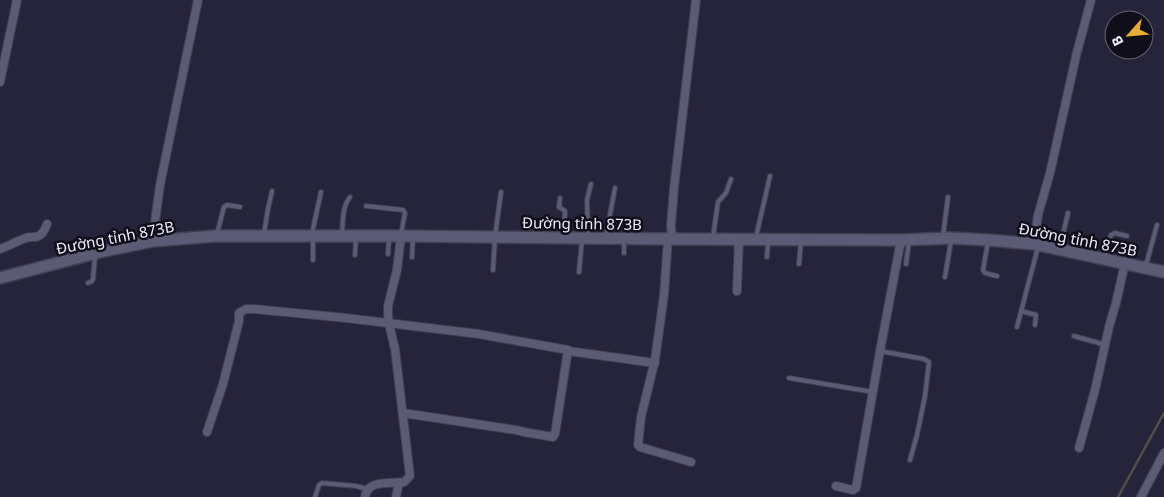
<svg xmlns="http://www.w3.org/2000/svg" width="1164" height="497" viewBox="0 0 1164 497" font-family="'Noto Sans',sans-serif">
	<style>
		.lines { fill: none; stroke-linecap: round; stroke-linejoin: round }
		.stream { stroke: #564e4c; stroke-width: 2.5 }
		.lane-casing { stroke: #403e51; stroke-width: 6 }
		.street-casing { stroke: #403e51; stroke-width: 10 }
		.secondary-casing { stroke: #403e51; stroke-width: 14 }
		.lane { stroke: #5c5b75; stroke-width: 4 }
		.street { stroke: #5c5b75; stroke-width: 8 }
		.secondary { stroke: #5c5b75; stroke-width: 11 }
		.labels { text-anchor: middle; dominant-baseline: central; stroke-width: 5; stroke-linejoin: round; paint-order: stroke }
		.street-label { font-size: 15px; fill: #ededfd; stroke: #0f0e19 }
	</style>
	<rect width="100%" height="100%" fill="#25243a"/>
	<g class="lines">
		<path class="stream" d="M 1118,497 L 1164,413"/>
		<g class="lane-casing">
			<g id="lane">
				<path d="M 560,198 L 559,207 L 565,211 L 564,236"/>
				<path d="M 366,206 L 403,210 L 405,213 L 401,234"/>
				<path d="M 217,234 L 224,207 L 227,205 L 240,207"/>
				<path d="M 264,234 L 268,209 L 272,191"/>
				<path d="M 342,234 C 343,222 342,207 350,197"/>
				<path d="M 588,236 L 587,200 L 591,184"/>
				<path d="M 606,236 L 615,188"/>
				<path d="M 943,236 L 948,197"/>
				<path d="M 713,237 L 718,202 L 726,193 L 731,179"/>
				<path d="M 756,237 L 770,176"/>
				<path d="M 988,242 L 983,270 L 985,273 L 997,276"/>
				<path d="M 1060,247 L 1068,213"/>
				<path d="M 624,253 L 624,241"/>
				<path d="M 388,254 L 389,238"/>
				<path d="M 355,255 L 356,238"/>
				<path d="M 412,257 L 413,238"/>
				<path d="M 767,257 L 768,241"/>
				<path d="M 1104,258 L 1111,235 L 1115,233 L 1127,236"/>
				<path d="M 313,260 L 313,229 L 321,192"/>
				<path d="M 799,264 L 801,241"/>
				<path d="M 906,264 L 909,242"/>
				<path d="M 1146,265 L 1157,225"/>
				<path d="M 493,270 L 495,237 L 501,192"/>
				<path d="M 579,272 L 582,240"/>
				<path d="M 945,277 L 951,241"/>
				<path d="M 88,283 L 92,281 L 93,279 L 95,256"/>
				<path d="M 1021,311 L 1036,315 L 1035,325"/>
				<path d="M 1017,327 L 1038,247"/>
				<path d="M 1074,336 L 1106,345"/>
				<path d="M 880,351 L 924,359 L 929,362 L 925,396 L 917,435 L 910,460"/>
				<path d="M 789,378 L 873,392"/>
				<path d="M 315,497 L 319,485 L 322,483 L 356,486 L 368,489"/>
			</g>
		</g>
		<g class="street-casing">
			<g id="street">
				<path d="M 0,82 L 17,0"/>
				<path d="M 668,239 L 664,295 L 655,360 L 641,417 L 638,445 L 640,447 L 691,462"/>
				<path d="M 672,239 L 671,226 L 674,188 L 696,0"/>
				<path d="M 153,241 L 156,214 L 160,185 L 198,0"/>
				<path d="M 1034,244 L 1038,215 L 1050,173 L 1077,52 L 1091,0"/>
				<path d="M 0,249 C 9,246 17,241 26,238 C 28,237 31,237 34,237 C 41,237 45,230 47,224"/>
				<path d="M 737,291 L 739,239"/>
				<path d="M 568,351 L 655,363"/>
				<path d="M 207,432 L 223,384 L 239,321 L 239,313 L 246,309 L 254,309 L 346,318 L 479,334 L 568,350 L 555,434 L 553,437 L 524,432 L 516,430 L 403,413"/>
				<path d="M 1079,448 L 1095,390 L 1109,327 L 1116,303 L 1125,263"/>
				<path d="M 836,486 L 853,490 L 856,488 L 880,351 L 901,240"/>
				<path d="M 365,497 C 367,479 391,484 404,482 L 410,476 L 395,349 L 389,324 L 388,314 L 388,306 L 397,270 L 401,236"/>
				<path d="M 396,497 L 399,483"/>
				<path d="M 1141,497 L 1164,453"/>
			</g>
		</g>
		<g class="secondary-casing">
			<path id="secondary" d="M 0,278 L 104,251 L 153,241 L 216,236 L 401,236 L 668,239 L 901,240 L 951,238 L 988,240 L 1034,244 L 1164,272"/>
		</g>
		<use href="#lane" class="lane"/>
		<use href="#street" class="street"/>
		<use href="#secondary" class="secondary"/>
	</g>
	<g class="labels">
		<g class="street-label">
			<text transform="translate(582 223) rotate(1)">Đường tỉnh 873B</text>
			<text transform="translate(115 237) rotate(-11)">Đường tỉnh 873B</text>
			<text transform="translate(1078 239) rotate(11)">Đường tỉnh 873B</text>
		</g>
	</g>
	<g transform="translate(1129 35) rotate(243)"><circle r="24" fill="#0f0e19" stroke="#686774"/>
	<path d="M0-4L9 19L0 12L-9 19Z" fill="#e8ab37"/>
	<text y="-8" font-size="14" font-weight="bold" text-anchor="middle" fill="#ededfd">B</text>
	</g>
</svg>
